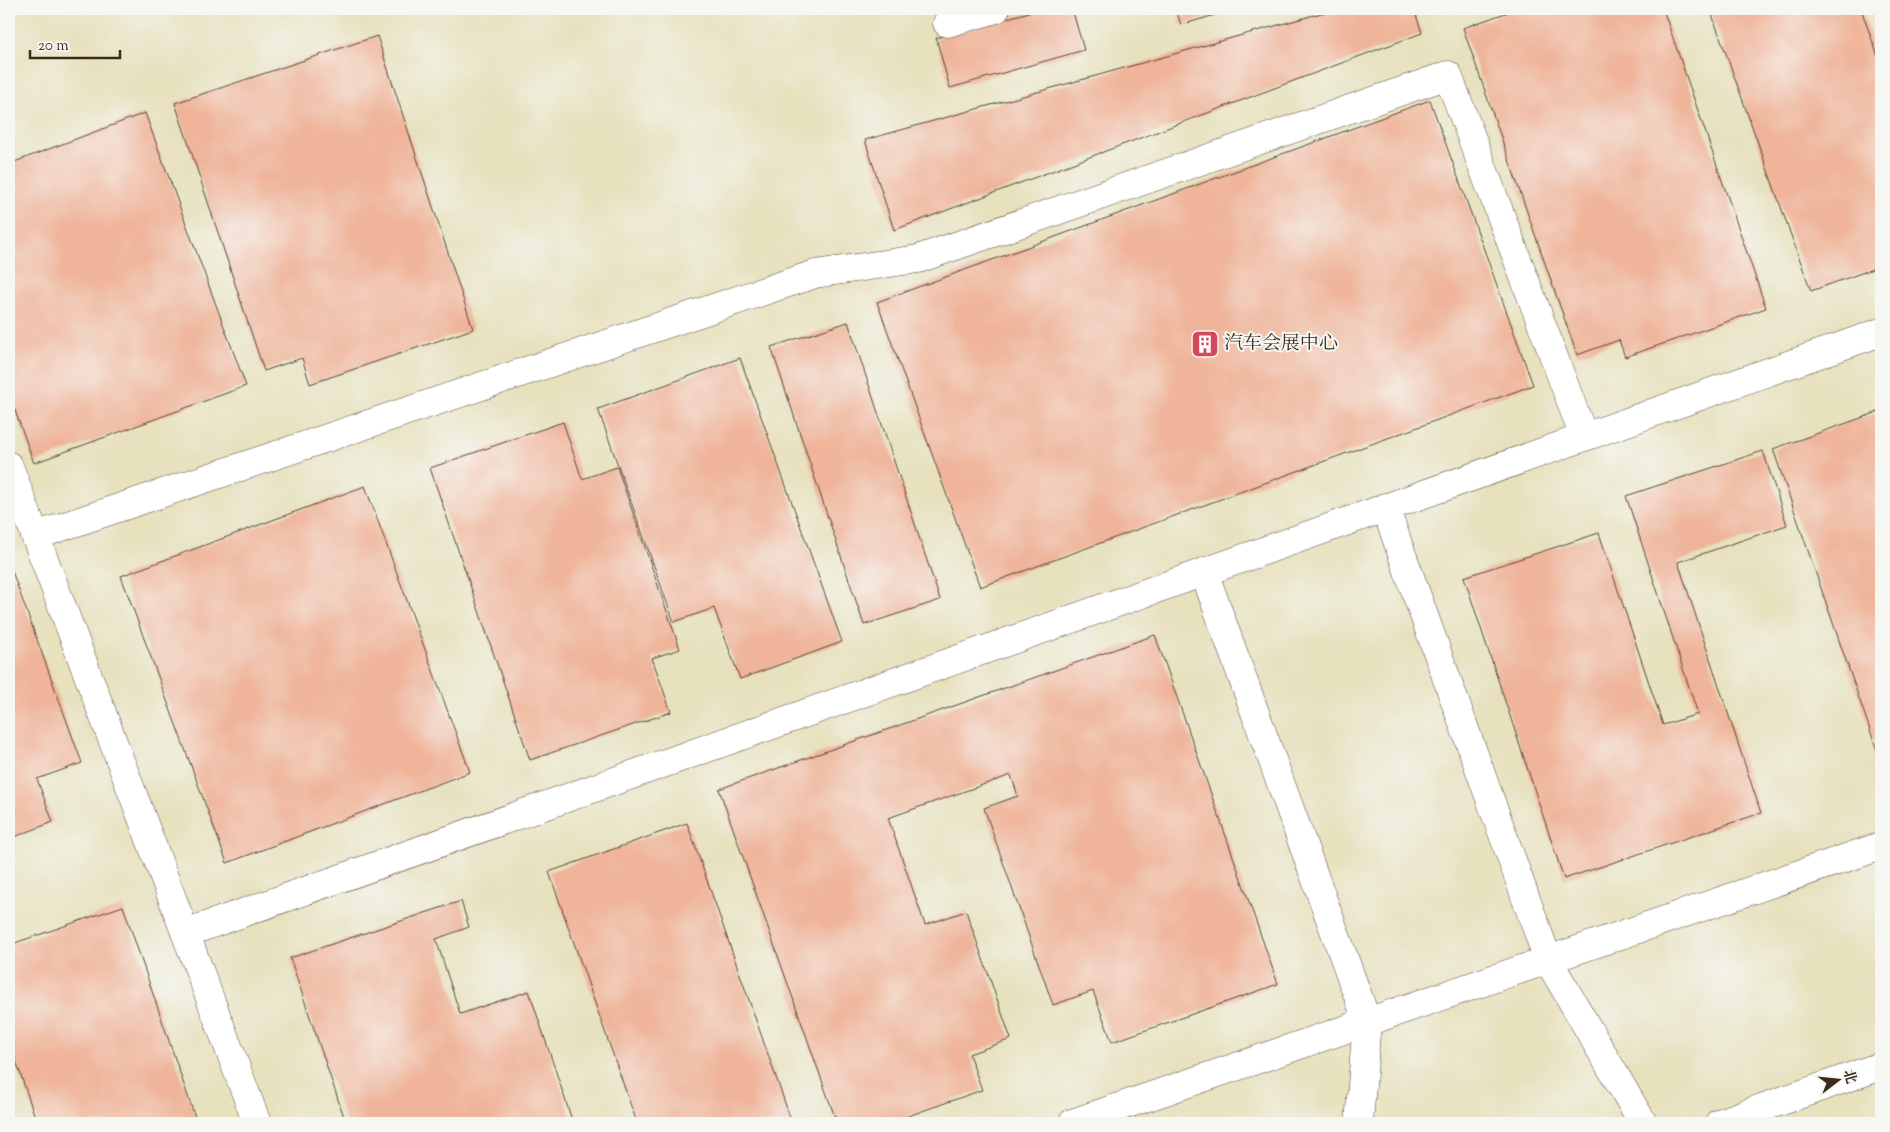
<svg xmlns="http://www.w3.org/2000/svg" width="1890" height="1132" viewBox="0 0 1890 1132" font-family="'Sorts Mill Goudy','Noto Serif SC',serif">
	<style>
		.building { fill: #efb499 }
		.lines { fill: none; stroke-linecap: round; stroke-linejoin: round }
		.minor-casing { stroke: #554536; stroke-width: 29 }
		.major-casing { stroke: #554536; stroke-width: 29 }
		.minor { stroke: #fff; stroke-width: 28 }
		.major { stroke: #fff; stroke-width: 28 }
		.labels { text-anchor: middle; dominant-baseline: central; stroke-width: 4; stroke-linejoin: round; paint-order: stroke }
		.poi-label { font-size: 19px; fill: #3b2a1e; stroke: #f6f6f2; text-anchor: start }
	</style>
	<rect width="100%" height="100%" fill="#f6f6f2"/>
	<filter id="ink" filterUnits="userSpaceOnUse"><feTurbulence type="fractalNoise" baseFrequency=".02" numOctaves="2"/><feDisplacementMap in="SourceGraphic" scale="10" xChannelSelector="R" yChannelSelector="G"/><feConvolveMatrix kernelMatrix="1 2 1 2 8 2 1 2 1" color-interpolation-filters="sRGB"/></filter>
	<filter id="wash" filterUnits="userSpaceOnUse"><feTurbulence type="fractalNoise" baseFrequency=".0096" numOctaves="4" result="noise"/><feDisplacementMap in="SourceGraphic" scale="20" xChannelSelector="R" yChannelSelector="G"/><feGaussianBlur stdDeviation="1.12" result="paint"/><feColorMatrix in="noise" values="0 0 0 0 0 0 0 0 0 0 0 0 0 0 0 0 0 1.4 0 .05"/><feComposite in="paint" operator="in"/></filter>
	<g filter="url(#wash)">
		<rect width="100%" height="100%" fill="#e7e1be"/>
		<g id="blocks">
			<g class="building">
				<path d="M 1040,9 L 1072,9 L 1084,50 L 950,88 L 936,38 Z"/>
				<path d="M 1176,9 L 1235,9 L 1181,25 Z"/>
				<path d="M 1336,9 L 1414,9 L 1422,33 L 894,230 L 865,140 Z"/>
				<path d="M 1517,9 L 1663,9 L 1766,308 L 1625,357 L 1619,340 L 1577,355 L 1463,28 Z"/>
				<path d="M 1710,9 L 1861,9 L 1881,65 L 1881,266 L 1811,291 Z"/>
				<path d="M 377,36 L 473,329 L 310,384 L 302,358 L 264,371 L 175,103 Z"/>
				<path d="M 1430,100 L 1533,385 L 980,587 L 877,302 Z"/>
				<path d="M 145,113 L 246,386 L 34,463 L 9,394 L 9,164 Z"/>
				<path d="M 848,322 L 940,600 L 864,625 L 771,347 Z"/>
				<path d="M 740,358 L 842,642 L 740,679 L 714,608 L 674,622 L 598,409 Z"/>
				<path d="M 1881,411 L 1881,762 L 1773,449 Z"/>
				<path d="M 563,422 L 582,479 L 617,467 L 680,649 L 652,658 L 671,712 L 530,760 L 430,468 Z"/>
				<path d="M 1763,451 L 1787,525 L 1678,562 L 1761,813 L 1564,879 L 1464,577 L 1599,533 L 1663,725 L 1698,714 L 1626,496 Z"/>
				<path d="M 365,486 L 470,772 L 227,863 L 121,576 Z"/>
				<path d="M 9,563 L 82,763 L 37,779 L 53,822 L 9,839 Z"/>
				<path d="M 1155,635 L 1278,984 L 1112,1042 L 1093,991 L 1053,1005 L 984,808 L 1018,796 L 1011,775 L 888,818 L 925,925 L 966,911 L 1011,1039 L 969,1054 L 982,1090 L 888,1123 L 837,1123 L 719,789 Z"/>
				<path d="M 687,823 L 792,1123 L 637,1123 L 549,872 Z"/>
				<path d="M 461,901 L 469,927 L 436,939 L 460,1014 L 529,991 L 573,1123 L 346,1123 L 290,958 Z"/>
				<path d="M 123,906 L 197,1123 L 37,1123 L 9,1040 L 9,945 Z"/>
			</g>
		</g>
	</g>
	<g filter="url(#ink)">
		<use href="#blocks" fill-opacity="0" stroke="#554536" stroke-width="1"/>
		<g class="lines">
			<g class="minor-casing">
				<g id="minor">
					<path d="M 947,23 L 996,9"/>
					<path d="M 9,466 L 257,1123"/>
					<path d="M 1385,507 L 1548,960 L 1643,1123"/>
					<path d="M 35,536 L 815,274 L 918,259 L 1448,75 L 1584,437"/>
					<path d="M 1204,572 L 1367,1021 L 1359,1123"/>
					<path d="M 186,933 L 1881,332"/>
					<path d="M 1072,1123 L 1881,846"/>
				</g>
			</g>
			<g class="major-casing">
				<path id="major" d="M 1719,1123 L 1881,1066"/>
			</g>
			<use href="#minor" class="minor"/>
			<use href="#major" class="major"/>
		</g>
	</g>
	<defs>
		<g id="building-square" transform="scale(1.4375)"><rect x="-9" y="-9" width="18" height="18" rx="4" fill="#d1495b" stroke="#f6f6f2"/><path d="M-4-6H4V6H1V3H-1V6H-4ZM-2.5-4.3h1.7v1.8h-1.7ZM.8-4.3h1.7v1.8H.8ZM-2.5-1h1.7V.8h-1.7ZM.8-1h1.7V.8H.8Z" fill="#fff"/></g>
	</defs>
	<g fill-rule="evenodd">
		<use href="#building-square" x="1205" y="344"/>
	</g>
	<g class="labels">
		<g class="poi-label">
			<text x="1224" y="344">汽车会展中心</text>
		</g>
	</g>
	<rect width="1890" height="1132" fill="none" stroke="#f6f6f2" stroke-width="30"/>
	<g transform="translate(1838 1080) rotate(74)" stroke="#f6f6f2" stroke-width="4" paint-order="stroke">
	<path d="M0-4L9 19L0 12L-9 19Z" fill="#3b2a1e"/>
	<text y="-8" font-size="14" font-weight="bold" text-anchor="middle" fill="#3b2a1e">北</text>
	</g>
	<path d="M30 50v8h90v-8" fill="none" stroke="#3b2a1e" stroke-width="2.5"/>
	<text x="38" y="50" font-size="15" fill="#3b2a1e" stroke="#f6f6f2" stroke-width="4" paint-order="stroke">20 m</text>
</svg>
